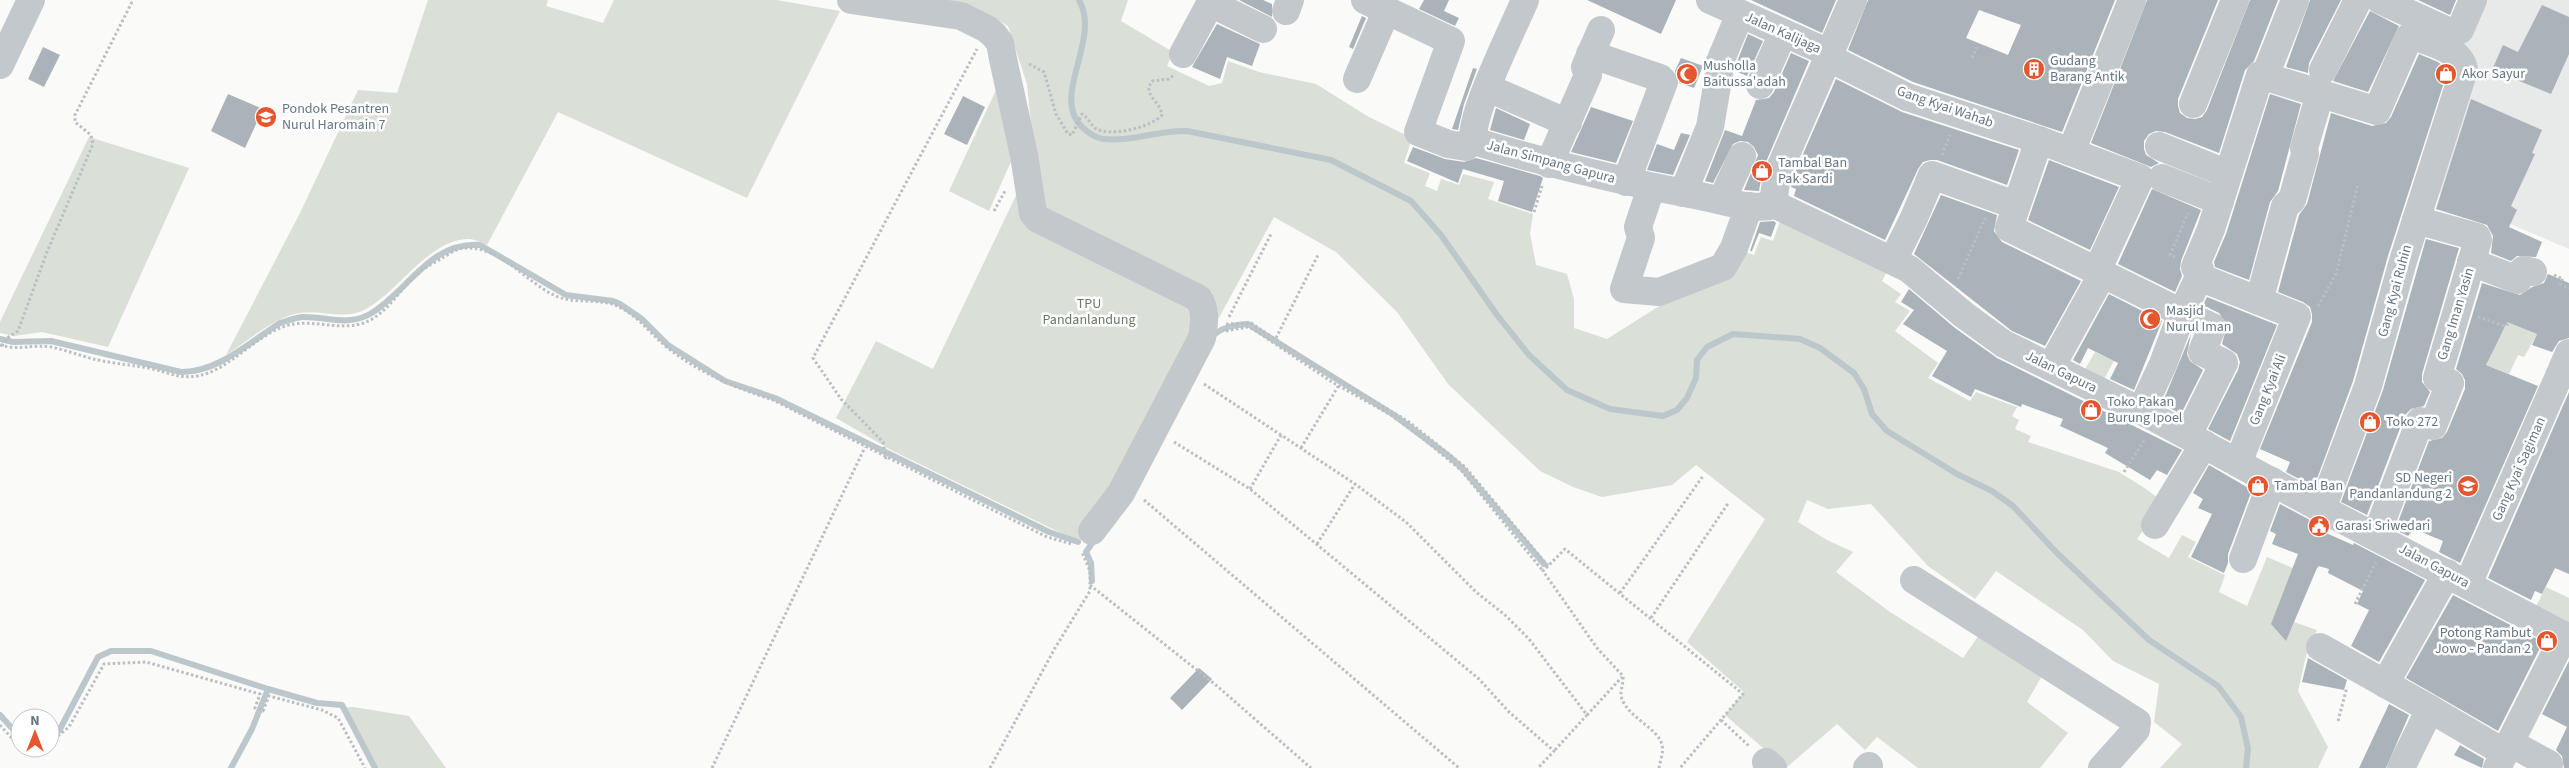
<svg xmlns="http://www.w3.org/2000/svg" width="2569" height="768" viewBox="0 0 2569 768" font-family="'Source Sans 3',sans-serif">
	<style>
		.built { fill: #e8e9e9 }
		.green { fill: #dadfd7 }
		.lines { fill: none; stroke-linecap: round; stroke-linejoin: round }
		.stream { stroke: #bbc7cb; stroke-width: 6 }
		.building { fill: #aab3b9; fill-rule: evenodd }
		.path { stroke: #bbbfc2; stroke-width: 3; stroke-dasharray: 2.5 2.5; stroke-linecap: butt }
		.minor { stroke: #c3c8cc; stroke-width: 28 }
		.labels { text-anchor: middle; dominant-baseline: central; stroke-width: 5; stroke-linejoin: round; paint-order: stroke }
		.street-label { font-size: 14px; fill: #657683; stroke: #fff }
		.poi-label { font-size: 14px; fill: #657683; stroke: #fff; text-anchor: start }
		.park-label { font-size: 14px; fill: #687a64; stroke: #fff }
	</style>
	<rect width="100%" height="100%" fill="#fafaf8"/>
	<path class="built" d="M 2482,0 L 2569,0 L 2569,249 L 2431,190 L 2459,48 Z"/>
	<g class="green">
		<path d="M 428,0 L 548,0 L 546,6 L 603,23 L 614,0 L 776,0 L 840,11 L 747,198 L 558,112 L 487,245 C 482,243 475,239 469,239 C 429,239 399,291 366,309 C 344,321 322,309 299,313 C 275,317 246,342 226,355 L 300,213 L 358,90 L 397,93 Z"/>
		<path d="M 916,0 L 1128,0 L 1121,21 L 1173,52 L 1167,66 L 1209,86 L 1222,83 L 1228,61 L 1259,72 L 1316,84 L 1369,117 L 1412,138 L 1404,163 L 1430,173 L 1425,186 L 1437,191 L 1441,179 L 1459,185 L 1463,174 L 1494,182 L 1488,199 L 1533,214 L 1530,233 L 1536,265 L 1567,274 L 1574,299 L 1574,328 L 1607,339 L 1672,298 L 1737,249 L 1754,255 L 1761,237 L 1773,241 L 1781,218 L 1889,268 L 1882,281 L 1901,294 L 1895,302 L 1910,311 L 1895,331 L 1938,363 L 1928,378 L 1970,401 L 1976,392 L 2017,407 L 2012,416 L 2019,420 L 2015,429 L 2031,436 L 2028,442 L 2119,472 L 2146,489 L 2163,502 L 2137,539 L 2169,558 L 2182,535 L 2196,542 L 2188,557 L 2225,575 L 2219,592 L 2247,606 L 2267,557 L 2293,568 L 2286,640 L 2294,622 L 2317,630 L 2306,656 L 2298,691 L 2328,747 L 2318,768 L 2160,768 L 2182,744 L 2154,722 L 2159,684 L 2113,661 L 2083,630 L 1996,571 L 1975,599 L 1928,566 L 1871,504 L 1828,509 L 1807,500 L 1798,522 L 1827,540 L 1853,552 L 1836,572 L 1890,612 L 1963,658 L 1979,635 L 2042,676 L 2027,702 L 2068,733 L 2040,768 L 1918,768 L 1877,737 L 1865,750 L 1837,724 L 1786,768 L 1725,715 L 1744,692 L 1687,642 L 1765,519 L 1696,465 L 1672,485 L 1602,497 L 1573,487 L 1540,471 L 1448,384 L 1397,312 L 1336,252 L 1274,217 L 1216,323 L 1088,542 L 1069,537 L 893,451 L 836,418 L 876,341 L 933,369 L 1021,185 L 1035,164 L 1027,84 L 1008,26 L 978,9 Z"/>
		<path d="M 996,90 L 1013,157 L 989,211 L 949,191 Z"/>
		<path d="M 89,137 L 189,168 L 108,347 L 42,332 L 14,336 L 0,333 L 0,322 Z"/>
		<path d="M 2507,322 L 2537,334 L 2524,357 L 2518,355 L 2509,374 L 2486,365 Z"/>
		<path d="M 2095,352 L 2114,361 L 2103,381 L 2084,371 Z"/>
		<path d="M 2546,587 L 2569,598 L 2569,628 L 2534,610 Z"/>
		<path d="M 353,707 L 409,716 L 446,768 L 378,768 L 341,708 Z"/>
	</g>
	<g class="lines">
		<g class="stream">
			<path d="M 1079,0 C 1102,40 1049,97 1083,128 C 1089,133 1095,138 1103,139 C 1132,142 1158,130 1187,131 L 1331,160 L 1411,201 L 1441,235 L 1497,315 L 1529,355 L 1567,390 L 1610,409 L 1663,416 L 1677,410 L 1687,398 L 1696,378 L 1697,360 L 1707,347 L 1733,334 L 1800,339 L 1820,348 L 1854,373 L 1864,389 L 1872,414 L 1887,431 L 1957,474 L 1992,491 L 2013,506 L 2057,553 L 2149,640 L 2218,686 L 2241,717 L 2248,749 L 2246,768"/>
			<path d="M 1211,338 C 1220,327 1235,325 1248,324 L 1394,415 L 1450,457 L 1463,469 L 1544,564"/>
			<path d="M 0,339 L 13,342 L 51,341 L 181,372 C 217,373 251,341 280,323 C 287,321 294,318 302,317 C 326,316 347,327 370,314 C 409,291 428,242 480,245 L 566,295 L 613,301 L 620,304 L 642,319 L 668,345 L 725,381 L 775,398 L 1049,532 L 1078,542"/>
			<path d="M 1092,581 L 1091,563 L 1086,552 L 1095,539"/>
			<path d="M 0,715 L 20,737"/>
			<path d="M 50,737 L 59,731 L 98,657 L 111,651 L 151,651 L 268,689 L 317,703 L 342,705 L 375,768"/>
			<path d="M 231,768 L 252,729 L 268,689"/>
		</g>
	</g>
	<g class="building">
		<path d="M 1239,0 L 1263,0 L 1272,4 L 1272,17 Z"/>
		<path d="M 1424,0 L 1449,0 L 1444,11 L 1459,18 L 1455,26 L 1419,9 Z"/>
		<path d="M 1587,0 L 1676,0 L 1661,34 Z"/>
		<path d="M 1751,0 L 1836,0 L 1822,33 Z"/>
		<path d="M 1868,0 L 2115,0 L 2062,132 L 1913,82 L 1848,50 ZM 1979,10 L 2021,25 L 2008,55 L 1966,38 Z"/>
		<path d="M 2147,0 L 2218,0 L 2178,99 L 2178,106 L 2180,113 L 2187,118 L 2195,119 L 2202,117 L 2207,110 L 2250,0 L 2278,0 L 2254,61 L 2245,70 L 2219,153 L 2165,132 L 2156,131 L 2149,134 L 2144,141 L 2144,149 L 2146,155 L 2159,163 L 2151,167 L 2091,143 Z"/>
		<path d="M 2310,0 L 2341,0 L 2309,63 L 2308,73 L 2286,67 Z"/>
		<path d="M 2418,0 L 2456,0 L 2450,15 Z"/>
		<path d="M 2542,5 L 2569,17 L 2569,54 L 2551,94 L 2492,70 L 2503,45 L 2518,52 Z"/>
		<path d="M 2370,11 L 2399,26 L 2368,92 L 2333,81 Z"/>
		<path d="M 1362,16 L 1366,18 L 1353,49 L 1349,47 Z"/>
		<path d="M 1217,24 L 1260,44 L 1252,66 L 1227,57 L 1220,79 L 1192,67 Z"/>
		<path d="M 1748,34 L 1763,41 L 1747,76 L 1735,71 L 1735,67 Z"/>
		<path d="M 43,47 L 60,55 L 44,87 L 28,79 Z"/>
		<path d="M 1791,53 L 1809,61 L 1763,169 L 1759,191 L 1744,190 L 1758,155 L 1754,147 L 1748,142 L 1740,141 L 1733,144 L 1713,183 L 1705,181 L 1725,130 L 1742,136 L 1756,100 L 1769,98 L 1774,92 Z"/>
		<path d="M 2419,54 L 2438,62 L 2448,70 L 2388,256 L 2353,381 L 2314,487 L 2286,472 L 2290,462 L 2260,449 L 2312,322 L 2312,314 L 2310,307 L 2303,302 L 2278,292 L 2299,215 L 2307,204 L 2331,113 L 2372,126 L 2386,123 L 2391,117 Z"/>
		<path d="M 1681,58 L 1703,66 L 1694,88 L 1679,83 L 1675,71 Z"/>
		<path d="M 1473,68 L 1477,69 L 1464,104 L 1458,130 L 1452,129 Z"/>
		<path d="M 1836,79 L 1902,112 L 2019,150 L 2007,185 L 1937,160 L 1930,160 L 1923,162 L 1918,169 L 1885,240 L 1794,196 L 1796,189 L 1791,187 L 1792,179 Z"/>
		<path d="M 228,94 L 263,109 L 245,148 L 211,131 Z"/>
		<path d="M 2270,94 L 2301,104 L 2278,191 L 2270,202 L 2249,280 L 2215,267 L 2214,262 L 2226,234 Z"/>
		<path d="M 963,96 L 985,107 L 967,145 L 944,134 Z"/>
		<path d="M 2471,99 L 2542,130 L 2532,153 L 2535,154 L 2511,206 L 2517,210 L 2509,227 L 2542,242 L 2536,257 L 2517,256 L 2511,261 L 2491,253 L 2493,236 L 2487,225 L 2436,209 Z"/>
		<path d="M 1591,107 L 1633,121 L 1616,163 L 1571,152 Z"/>
		<path d="M 1496,108 L 1530,124 L 1524,140 L 1490,130 Z"/>
		<path d="M 1681,133 L 1690,135 L 1673,175 L 1647,170 L 1657,144 L 1674,150 Z"/>
		<path d="M 1413,147 L 1445,159 L 1464,162 L 1476,158 L 1540,176 L 1543,178 L 1532,212 L 1498,201 L 1504,181 L 1463,169 L 1458,183 L 1407,161 Z"/>
		<path d="M 2049,160 L 2119,187 L 2090,250 L 2028,220 Z"/>
		<path d="M 2152,189 L 2201,210 L 2181,261 L 2180,269 L 2182,276 L 2175,292 L 2118,264 Z"/>
		<path d="M 1941,195 L 1997,215 L 1994,231 L 2002,242 L 2081,281 L 2045,346 L 2012,331 L 1914,254 Z"/>
		<path d="M 1774,221 L 1776,223 L 1771,237 L 1759,233 L 1752,251 L 1750,251 L 1760,222 Z"/>
		<path d="M 2426,239 L 2459,248 L 2422,374 L 2422,382 L 2430,392 L 2424,406 L 2411,409 L 2405,415 L 2367,515 L 2341,502 L 2383,390 Z"/>
		<path d="M 2548,274 L 2569,283 L 2569,338 L 2559,341 L 2552,352 L 2532,345 L 2537,334 L 2507,322 L 2496,345 L 2486,365 L 2538,386 L 2460,563 L 2439,552 L 2443,541 L 2414,529 L 2408,536 L 2395,530 L 2429,441 L 2442,438 L 2447,432 L 2465,389 L 2465,380 L 2462,374 L 2456,369 L 2482,283 L 2520,295 L 2532,287 L 2544,283 Z"/>
		<path d="M 1909,289 L 1955,328 L 1997,358 L 2182,450 L 2167,475 L 2157,470 L 2150,480 L 2105,453 L 2108,448 L 2060,426 L 2063,419 L 2022,404 L 2021,407 L 1975,389 L 1971,397 L 1932,376 L 1947,351 L 1903,324 L 1914,310 L 1901,302 Z"/>
		<path d="M 2109,294 L 2162,321 L 2134,390 L 2110,379 L 2118,363 L 2088,348 L 2080,364 L 2073,360 Z"/>
		<path d="M 2207,297 L 2277,325 L 2230,441 L 2208,429 L 2238,370 L 2240,362 L 2237,354 L 2222,344 L 2227,325 L 2219,313 L 2203,305 Z"/>
		<path d="M 2191,334 L 2187,354 L 2190,361 L 2203,370 L 2181,414 L 2162,404 Z"/>
		<path d="M 2569,392 L 2569,574 L 2555,568 L 2542,594 L 2535,591 L 2531,600 L 2488,578 Z"/>
		<path d="M 2209,465 L 2252,490 L 2228,554 L 2228,563 L 2224,573 L 2191,557 L 2212,514 L 2198,508 L 2203,499 L 2193,493 Z"/>
		<path d="M 2280,504 L 2325,528 L 2324,532 L 2353,545 L 2354,543 L 2425,580 L 2379,662 L 2351,646 L 2369,610 L 2357,604 L 2363,591 L 2328,573 L 2329,569 L 2319,566 L 2317,568 L 2286,641 L 2271,624 L 2298,554 L 2272,544 L 2276,534 L 2270,531 Z"/>
		<path d="M 2453,595 L 2543,642 L 2498,731 L 2406,678 Z"/>
		<path d="M 2308,658 L 2347,680 L 2344,690 L 2302,682 Z"/>
		<path d="M 2569,661 L 2569,768 L 2564,768 L 2562,756 L 2556,750 L 2567,727 L 2542,714 Z"/>
		<path d="M 1199,668 L 1212,679 L 1182,710 L 1170,698 Z"/>
		<path d="M 2389,704 L 2409,715 L 2386,768 L 2359,768 Z"/>
		<path d="M 2460,745 L 2484,759 L 2482,768 L 2454,755 Z"/>
	</g>
	<g class="lines">
		<g class="path">
			<path d="M 1972,58 L 1977,47"/>
			<path d="M 1029,64 L 1044,72 L 1056,114 L 1068,134 L 1072,135 L 1082,114 C 1088,117 1090,124 1095,128 C 1109,138 1152,127 1162,115 C 1160,100 1142,96 1152,81 L 1169,79 L 1175,74"/>
			<path d="M 1942,155 L 1950,135"/>
			<path d="M 994,211 L 1005,191"/>
			<path d="M 1534,212 L 1542,186"/>
			<path d="M 2175,257 L 2170,255 L 2188,213"/>
			<path d="M 2554,275 L 2563,279 L 2560,284 L 2569,288"/>
			<path d="M 1958,279 L 1985,218"/>
			<path d="M 2318,306 L 2336,274 L 2358,184"/>
			<path d="M 1229,317 L 1271,234"/>
			<path d="M 2478,317 L 2505,326 L 2509,323"/>
			<path d="M 1226,324 L 1251,323 L 1314,365 L 1409,422 L 1465,467 L 1548,566"/>
			<path d="M 1226,331 L 1247,327 L 1253,329 L 1332,382 L 1391,415 L 1421,437 L 1461,470 L 1543,571"/>
			<path d="M 1276,338 L 1318,255"/>
			<path d="M 0,345 C 20,351 32,344 51,347 C 65,350 79,355 93,359 C 111,363 130,365 149,368 C 171,373 184,382 208,373 C 236,363 264,328 294,324 C 321,320 349,334 374,318 C 393,305 403,285 420,272 C 426,266 435,263 442,258 C 449,254 457,248 466,248 C 502,247 525,282 556,296 C 576,305 600,297 619,307 C 640,317 651,335 669,349 C 700,373 736,388 773,400 L 1047,537 L 1072,544"/>
			<path d="M 2,346 L 7,338 L 18,331 L 47,252 L 93,144 L 91,135 L 75,122 L 75,115 L 133,0"/>
			<path d="M 1204,384 L 1355,484 L 1406,522 L 1476,592 L 1505,615 L 1529,639 L 1587,715 L 1554,751"/>
			<path d="M 1174,442 L 1250,489 L 1479,679 L 1509,712 L 1554,751 L 1538,768"/>
			<path d="M 1301,448 L 1339,385"/>
			<path d="M 886,459 L 883,442 L 841,399 L 813,358 L 977,49"/>
			<path d="M 2124,472 L 2145,439"/>
			<path d="M 1250,489 L 1281,435"/>
			<path d="M 1144,500 L 1459,768"/>
			<path d="M 1317,544 L 1355,484"/>
			<path d="M 1090,585 L 1217,686 L 1311,768"/>
			<path d="M 1620,593 L 1703,476"/>
			<path d="M 2355,604 L 2376,562"/>
			<path d="M 1651,618 L 1729,502"/>
			<path d="M 1587,715 L 1622,677"/>
			<path d="M 1721,720 L 1749,746"/>
			<path d="M 2338,721 L 2347,687"/>
			<path d="M 0,725 L 15,742 L 20,744"/>
			<path d="M 50,742 L 69,727 L 104,664 L 146,662 L 260,694 L 255,708 L 263,711 L 269,696 L 322,710 L 338,718 L 365,768"/>
			<path d="M 33,748 L 36,748"/>
			<path d="M 712,768 L 865,447"/>
			<path d="M 990,768 L 1055,648 L 1090,591 L 1090,571 L 1082,552"/>
			<path d="M 1659,768 C 1660,761 1664,752 1662,745 C 1659,729 1629,718 1622,699 C 1619,691 1624,684 1623,676 L 1597,648 L 1543,571 L 1565,549 L 1743,694 L 1680,768"/>
		</g>
		<g class="minor">
			<path d="M 851,0 L 961,16 L 987,29 L 994,35 L 1000,43 L 1003,59 L 1024,155 L 1033,213 L 1038,219 L 1198,298 C 1207,310 1204,324 1202,338 L 1121,493 L 1092,531"/>
			<path d="M 1365,0 L 1451,41 L 1418,132 L 1448,144 L 1466,147 L 1473,138"/>
			<path d="M 1525,0 C 1512,31 1473,108 1473,138 L 1477,142 C 1551,165 1624,182 1700,196 C 1725,201 1751,211 1776,205"/>
			<path d="M 1710,0 L 1829,53"/>
			<path d="M 2380,0 L 2452,33 L 2460,30 L 2473,0"/>
			<path d="M 1210,3 L 1263,29"/>
			<path d="M 1286,11 L 1290,0"/>
			<path d="M 1183,54 L 1212,0"/>
			<path d="M 1590,54 L 1660,78 L 1664,82 L 1626,182"/>
			<path d="M 1827,57 L 1907,97 L 2039,140"/>
			<path d="M 0,65 L 31,0"/>
			<path d="M 2323,70 L 2358,0"/>
			<path d="M 2265,76 L 2295,0"/>
			<path d="M 1357,79 L 1386,12"/>
			<path d="M 1760,85 L 1783,33"/>
			<path d="M 1488,88 L 1568,123"/>
			<path d="M 2193,104 L 2235,0"/>
			<path d="M 2039,140 L 2140,178 L 2097,271 L 2009,228 Z"/>
			<path d="M 2159,146 L 2228,174"/>
			<path d="M 2071,152 L 2132,0"/>
			<path d="M 1549,164 L 1588,75 L 1585,67 L 1601,30"/>
			<path d="M 2162,178 L 2220,201"/>
			<path d="M 1651,188 L 1638,227 L 1641,238 L 1624,289 L 1659,292 L 1723,267 L 1734,248 L 1749,206"/>
			<path d="M 1683,193 L 1710,127 L 1719,74 L 1719,64 L 1740,14"/>
			<path d="M 1722,200 L 1742,156"/>
			<path d="M 1776,205 L 1909,269 L 1964,315 L 2004,344 L 2157,419 L 2322,509 L 2569,638"/>
			<path d="M 1776,205 L 1774,196 L 1777,175 L 1853,0"/>
			<path d="M 1893,260 L 1914,218 L 1932,175 L 2015,205"/>
			<path d="M 2471,262 L 2518,280 L 2523,270 L 2533,272"/>
			<path d="M 2097,271 L 2182,313 L 2199,277"/>
			<path d="M 2259,301 L 2285,206 L 2292,200 L 2305,154 L 2304,148 L 2320,94"/>
			<path d="M 2051,367 L 2103,273"/>
			<path d="M 2141,411 L 2163,364 L 2182,313 L 2212,327 L 2202,352 L 2224,363 L 2188,435"/>
			<path d="M 2238,463 L 2297,316 L 2199,277 L 2200,269 L 2195,267 L 2211,229 L 2260,75 L 2377,111 L 2409,37 L 2415,36 C 2432,44 2461,49 2464,70 L 2403,261 L 2368,386 L 2322,509"/>
			<path d="M 2155,525 L 2204,444"/>
			<path d="M 2376,536 L 2420,421 L 2433,426 L 2450,383 L 2437,378 L 2478,240 L 2477,237 L 2416,220"/>
			<path d="M 2243,559 L 2272,481"/>
			<path d="M 1914,580 L 2137,722 L 2136,730 L 2102,768"/>
			<path d="M 2468,584 L 2569,353"/>
			<path d="M 2320,647 L 2430,709"/>
			<path d="M 2385,684 L 2447,573"/>
			<path d="M 2510,743 L 2549,764"/>
			<path d="M 1766,762 L 1773,768"/>
			<path d="M 1867,768 L 1869,766"/>
			<path d="M 2401,768 L 2430,709 L 2505,753"/>
			<path d="M 2497,768 L 2564,636"/>
		</g>
	</g>
	<defs>
		<g id="building-disc" transform="scale(1.125)"><circle r="9.5" fill="#e4572e" stroke="#fff"/><path d="M-4-6H4V6H1V3H-1V6H-4ZM-2.5-4.3h1.7v1.8h-1.7ZM.8-4.3h1.7v1.8H.8ZM-2.5-1h1.7V.8h-1.7ZM.8-1h1.7V.8H.8Z" fill="#fff"/></g>
		<g id="mosque-disc" transform="scale(1.125)"><circle r="9.5" fill="#e4572e" stroke="#fff"/><path d="M3.5-4.9A6 6 0 1 0 3.5 4.9A5 5 0 1 1 3.5-4.9Z" fill="#fff"/></g>
		<g id="shop-disc" transform="scale(1.125)"><circle r="9.5" fill="#e4572e" stroke="#fff"/><path d="M-5-2.5h2.3a2.7 3.5 0 0 1 5.4 0H5L5.5 6h-11ZM-1.5-2.5h3a1.5 2.3 0 0 0-3 0Z" fill="#fff"/></g>
		<g id="school-disc" transform="scale(1.125)"><circle r="9.5" fill="#e4572e" stroke="#fff"/><path d="M0-5L7-2L0 1L-7-2ZM-4 1L0 2.5L4 1V4Q0 6-4 4Z" fill="#fff"/></g>
		<g id="civic-disc" transform="scale(1.125)"><circle r="9.5" fill="#e4572e" stroke="#fff"/><path d="M-.6-6.5H3V-4.5H.6V-3L4-1V1h2V6H-6V1h2V-1L-.6-3ZM-1.2 2.5V6h2.4V2.5Z" fill="#fff"/></g>
	</defs>
	<g fill-rule="evenodd">
		<use href="#building-disc" x="2034" y="69"/>
		<use href="#mosque-disc" x="1687" y="74"/>
		<use href="#shop-disc" x="2446" y="74"/>
		<use href="#school-disc" x="266" y="117"/>
		<use href="#shop-disc" x="1762" y="171"/>
		<use href="#mosque-disc" x="2150" y="319"/>
		<use href="#shop-disc" x="2091" y="410"/>
		<use href="#shop-disc" x="2370" y="422"/>
		<use href="#shop-disc" x="2258" y="486"/>
		<use href="#school-disc" x="2468" y="486"/>
		<use href="#civic-disc" x="2319" y="526"/>
		<use href="#shop-disc" x="2547" y="641"/>
	</g>
	<g class="labels">
		<g class="street-label">
			<text transform="translate(1783 33) rotate(24)">Jalan Kalijaga</text>
			<text transform="translate(1945 107) rotate(19)">Gang Kyai Wahab</text>
			<text transform="translate(1551 162) rotate(15)">Jalan Simpang Gapura</text>
			<text transform="translate(2395 291) rotate(-75)">Gang Kyai Ruhin</text>
			<text transform="translate(2456 314) rotate(-73)">Gang Iman Yasin</text>
			<text transform="translate(2061 372) rotate(26)">Jalan Gapura</text>
			<text transform="translate(2268 390) rotate(-68)">Gang Kyai Ali</text>
			<text transform="translate(2519 469) rotate(-66)">Gang Kyai Sagiman</text>
			<text transform="translate(2434 566) rotate(28)">Jalan Gapura</text>
		</g>
		<g class="poi-label">
			<text x="2050" y="61">Gudang<tspan x="2050" dy="16">Barang Antik</tspan></text>
			<text x="1703" y="66">Musholla<tspan x="1703" dy="16">Baitussa'adah</tspan></text>
			<text x="2462" y="74">Akor Sayur</text>
			<text x="282" y="109">Pondok Pesantren<tspan x="282" dy="16">Nurul Haromain 7</tspan></text>
			<text x="1778" y="163">Tambal Ban<tspan x="1778" dy="16">Pak Sardi</tspan></text>
			<text x="2166" y="311">Masjid<tspan x="2166" dy="16">Nurul Iman</tspan></text>
			<text x="2107" y="402">Toko Pakan<tspan x="2107" dy="16">Burung Ipoel</tspan></text>
			<text x="2386" y="422">Toko 272</text>
			<text x="2452" y="478" text-anchor="end">SD Negeri<tspan x="2452" dy="16">Pandanlandung 2</tspan></text>
			<text x="2274" y="486">Tambal Ban</text>
			<text x="2335" y="526">Garasi Sriwedari</text>
			<text x="2531" y="633" text-anchor="end">Potong Rambut<tspan x="2531" dy="16">Jowo - Pandan 2</tspan></text>
		</g>
		<g class="park-label">
			<text x="1089" y="304">TPU<tspan x="1089" dy="16">Pandanlandung</tspan></text>
		</g>
	</g>
	<g transform="translate(35 733)"><circle r="24" fill="#ffffff" stroke="#c1c8cd"/>
	<path d="M0-4L9 19L0 12L-9 19Z" fill="#e4572e"/>
	<text y="-8" font-size="14" font-weight="bold" text-anchor="middle" fill="#657683">N</text>
	</g>
</svg>
